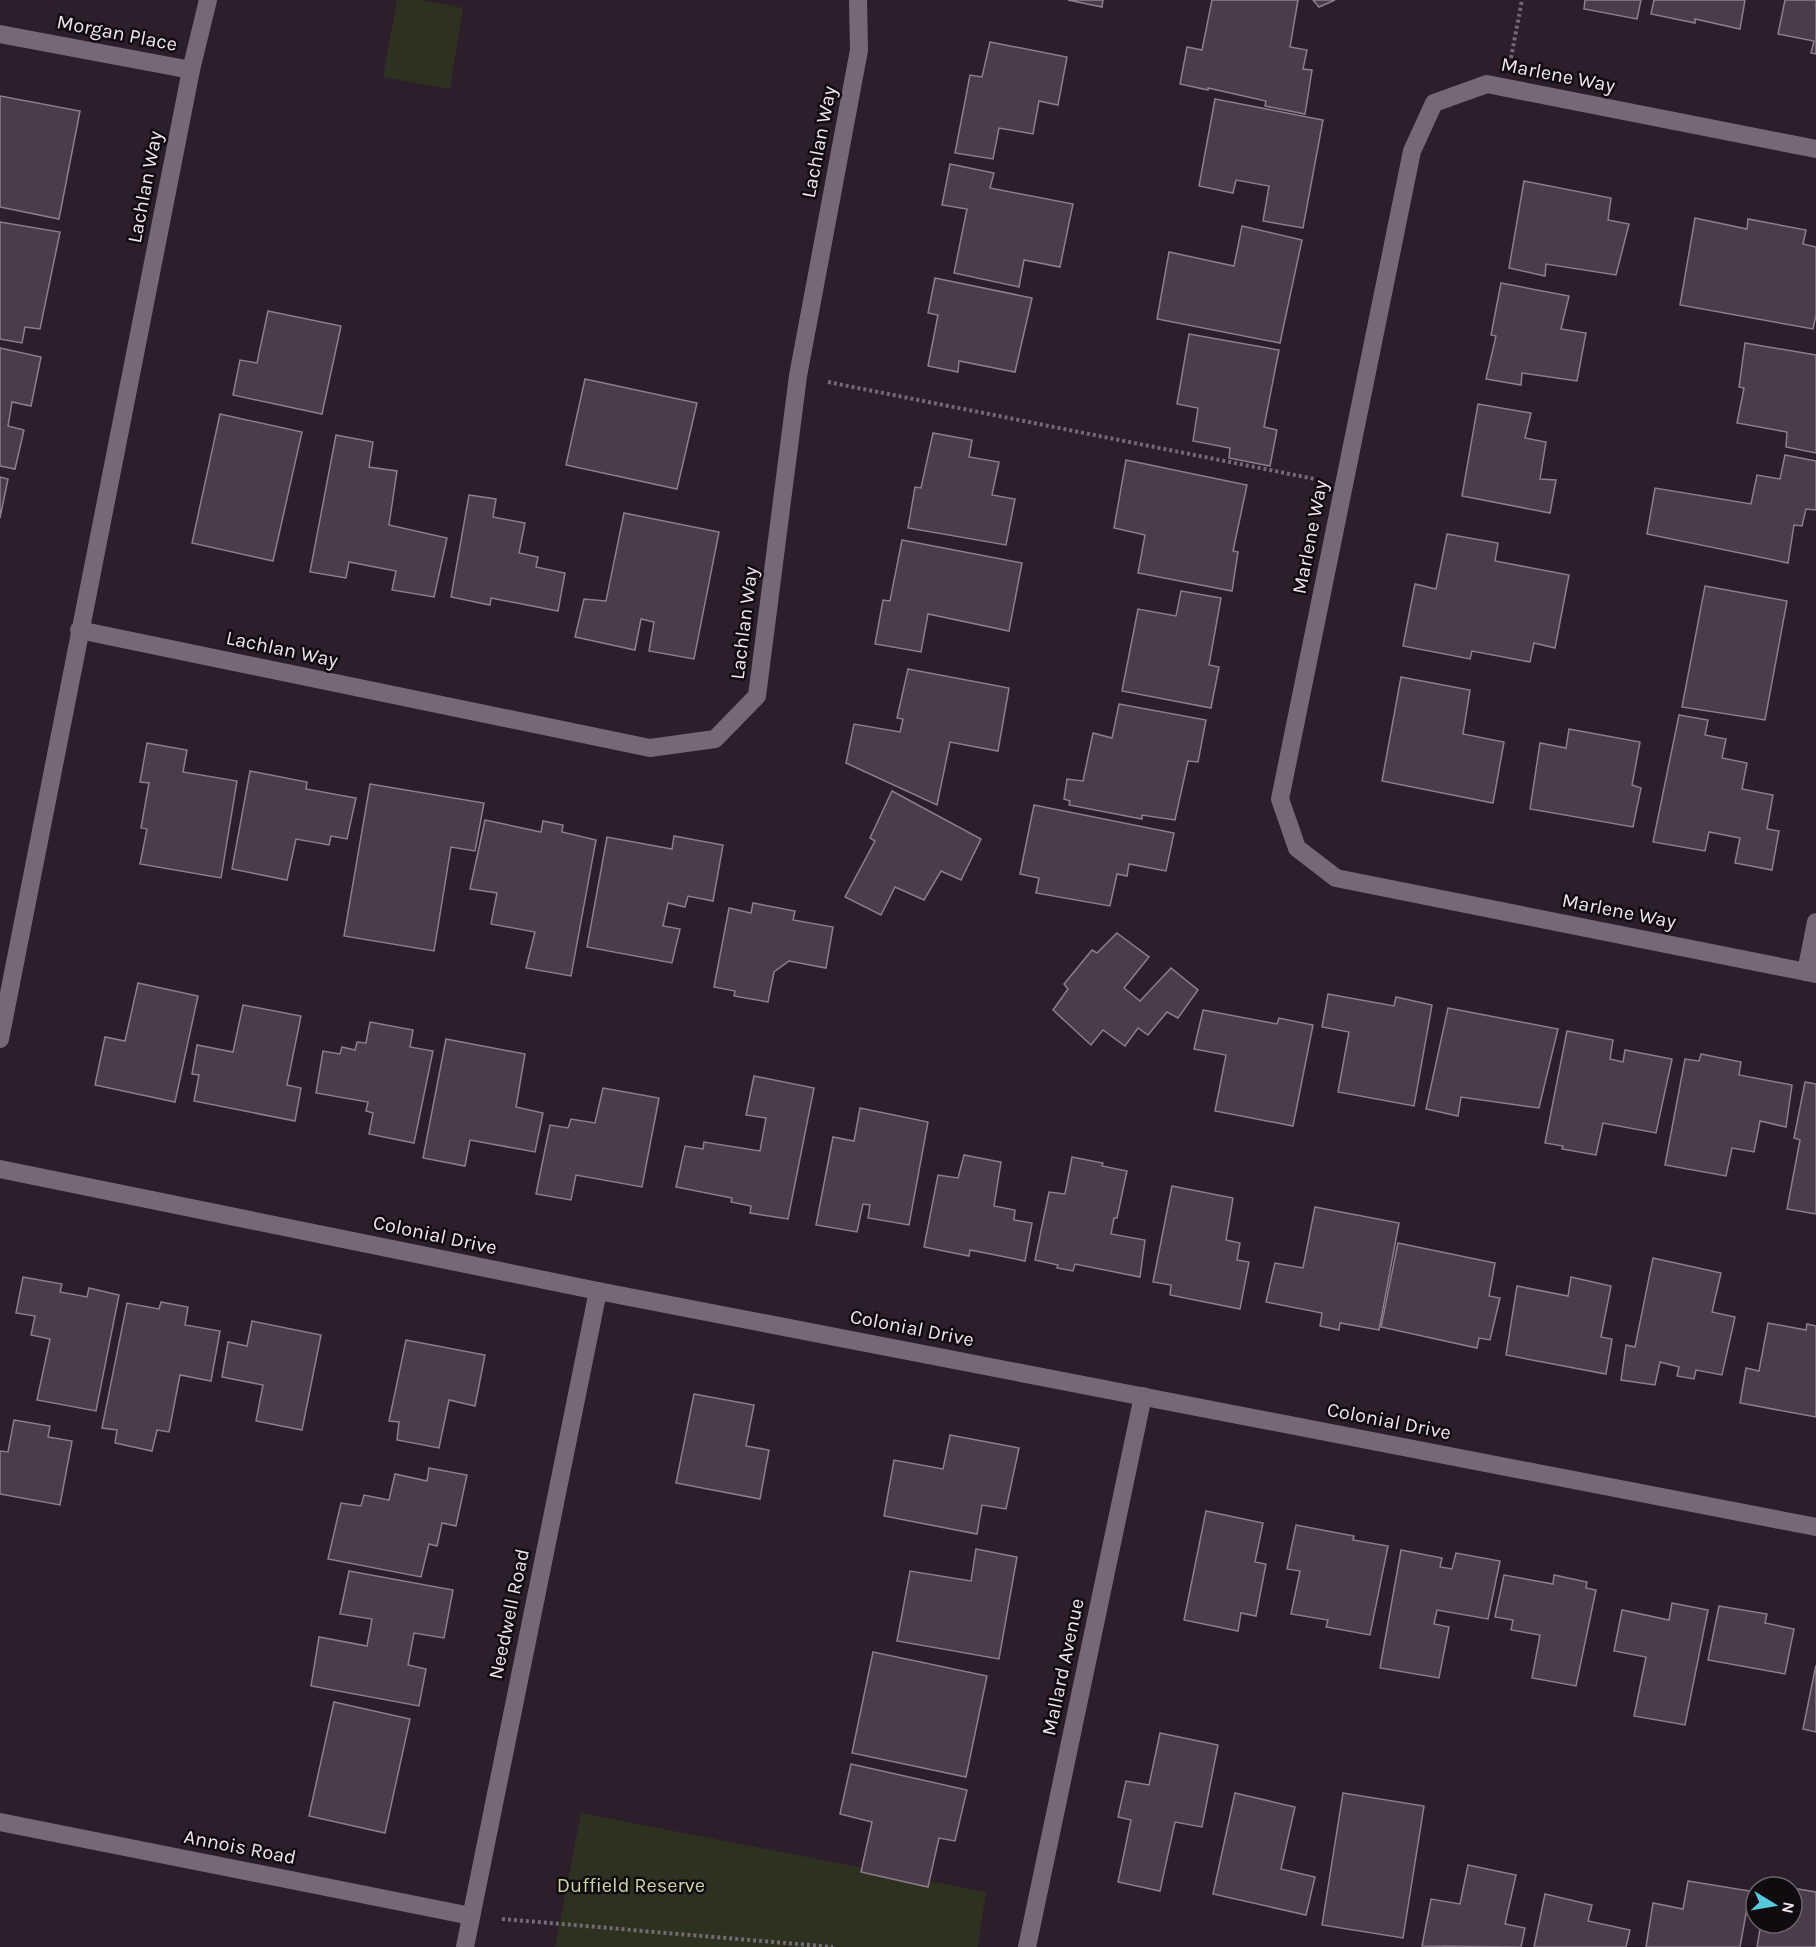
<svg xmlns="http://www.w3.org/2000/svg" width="1816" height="1947" viewBox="0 0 1816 1947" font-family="Karla,sans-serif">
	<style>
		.green { fill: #2d3220 }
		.building { fill: #4b3c4a; stroke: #8e7d8d; stroke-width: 1.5 }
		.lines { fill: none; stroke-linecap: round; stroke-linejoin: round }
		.path { stroke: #746974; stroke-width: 4; stroke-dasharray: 3 3; stroke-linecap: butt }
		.minor { stroke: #776877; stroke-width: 18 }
		.labels { text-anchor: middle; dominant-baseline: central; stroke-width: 5; stroke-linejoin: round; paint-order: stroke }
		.street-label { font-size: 20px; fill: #efe6ef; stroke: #110b10 }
		.park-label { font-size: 20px; fill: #c8d6a0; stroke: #110b10 }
	</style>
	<rect width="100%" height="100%" fill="#2c1f2b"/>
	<g class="green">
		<path d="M 397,0 L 421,0 L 463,8 L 450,89 L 383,77 Z"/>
		<path d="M 581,1813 L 986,1892 L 978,1947 L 555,1947 Z"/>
	</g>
	<g class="building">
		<path d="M 1068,0 L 1103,0 L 1102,7 Z"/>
		<path d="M 1212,0 L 1298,0 L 1290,47 L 1307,50 L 1303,69 L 1312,70 L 1305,114 L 1265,106 L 1266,101 L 1208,88 L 1208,90 L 1180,84 L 1187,47 L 1202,50 Z"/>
		<path d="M 1313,0 L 1335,0 L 1319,7 Z"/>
		<path d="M 1585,0 L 1641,0 L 1637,19 L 1584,9 Z"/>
		<path d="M 1654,0 L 1745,0 L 1740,29 L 1695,19 L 1695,23 L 1651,14 Z"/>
		<path d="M 1785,0 L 1816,0 L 1816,54 L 1811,53 L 1814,41 L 1778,34 Z"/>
		<path d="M 990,42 L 1067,57 L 1058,105 L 1039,101 L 1033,134 L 999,128 L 993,159 L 955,153 L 970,75 L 982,77 Z"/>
		<path d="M 0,96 L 80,111 L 59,219 L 0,207 Z"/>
		<path d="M 1215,99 L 1323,120 L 1303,228 L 1263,221 L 1269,186 L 1236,180 L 1233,193 L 1199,186 Z"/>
		<path d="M 950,164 L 994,173 L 990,188 L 1073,204 L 1060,267 L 1024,260 L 1019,287 L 954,273 L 967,209 L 942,205 Z"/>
		<path d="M 1524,181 L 1611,198 L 1608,220 L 1629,224 L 1616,275 L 1546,264 L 1545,276 L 1509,268 Z"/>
		<path d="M 1695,218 L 1747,229 L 1748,219 L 1806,230 L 1803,244 L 1816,247 L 1816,315 L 1813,329 L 1680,305 Z"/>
		<path d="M 0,222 L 60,232 L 40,329 L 25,327 L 22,343 L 0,339 Z"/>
		<path d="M 1242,226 L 1302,240 L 1280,343 L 1157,319 L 1169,252 L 1234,266 Z"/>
		<path d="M 935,278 L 1032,298 L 1015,372 L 959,361 L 958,372 L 928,366 L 938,315 L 928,313 Z"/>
		<path d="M 1501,283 L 1569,296 L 1561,329 L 1586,333 L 1577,381 L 1522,373 L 1521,385 L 1486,379 L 1496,336 L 1491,335 Z"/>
		<path d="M 268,311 L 341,326 L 322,414 L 233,395 L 240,360 L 257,363 Z"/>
		<path d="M 1189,334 L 1279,350 L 1264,427 L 1277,430 L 1270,466 L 1229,458 L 1230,448 L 1193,441 L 1198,408 L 1177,404 Z"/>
		<path d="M 1745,343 L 1816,355 L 1816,453 L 1786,447 L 1787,432 L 1737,423 L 1744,388 L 1739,387 Z"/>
		<path d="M 0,348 L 41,357 L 31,406 L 12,402 L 8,426 L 24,430 L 15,469 L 0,466 Z"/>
		<path d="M 585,379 L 697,403 L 677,489 L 566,465 Z"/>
		<path d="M 1478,404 L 1531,413 L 1525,438 L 1546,442 L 1540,479 L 1556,480 L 1550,513 L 1462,496 Z"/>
		<path d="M 220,414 L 302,432 L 273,561 L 192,543 Z"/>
		<path d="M 933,433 L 972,440 L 969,457 L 999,462 L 992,495 L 1015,499 L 1006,545 L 908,528 L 915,487 L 921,488 Z"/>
		<path d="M 336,435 L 373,442 L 369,467 L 397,471 L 389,525 L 447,538 L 434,597 L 392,590 L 396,571 L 349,562 L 346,578 L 310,572 Z"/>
		<path d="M 1785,455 L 1816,461 L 1816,510 L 1806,509 L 1802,526 L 1794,525 L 1788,563 L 1647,534 L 1655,488 L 1751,504 L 1757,475 L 1780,479 Z"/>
		<path d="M 1126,460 L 1247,485 L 1233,551 L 1238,552 L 1232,591 L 1138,573 L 1145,535 L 1114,528 Z"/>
		<path d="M 0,477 L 8,479 L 0,518 Z"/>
		<path d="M 469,495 L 496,499 L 493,517 L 525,523 L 519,553 L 538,557 L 536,567 L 565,573 L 558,611 L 491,598 L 490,605 L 451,597 Z"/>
		<path d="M 624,513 L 719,532 L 694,659 L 649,651 L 654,622 L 641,619 L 635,650 L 575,637 L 584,599 L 606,601 Z"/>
		<path d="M 1447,534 L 1498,543 L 1495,561 L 1569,575 L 1555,648 L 1534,643 L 1530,662 L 1472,651 L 1470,659 L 1403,646 L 1415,584 L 1436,589 Z"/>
		<path d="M 902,540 L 1022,563 L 1009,631 L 928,614 L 921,652 L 875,644 L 883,600 L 890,601 Z"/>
		<path d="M 1705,586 L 1787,601 L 1765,720 L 1682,707 Z"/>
		<path d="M 1181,591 L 1221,598 L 1209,665 L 1219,667 L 1211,708 L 1122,691 L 1138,609 L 1176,616 Z"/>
		<path d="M 908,669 L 1009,688 L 998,751 L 950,742 L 937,805 L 846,763 L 854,724 L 900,732 L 903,719 L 897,718 Z"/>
		<path d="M 1401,677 L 1470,690 L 1463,734 L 1504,742 L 1493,803 L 1382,781 Z"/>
		<path d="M 1119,704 L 1206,720 L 1198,762 L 1188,761 L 1175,820 L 1142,815 L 1142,819 L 1069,805 L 1070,801 L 1064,799 L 1067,779 L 1083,781 L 1093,733 L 1112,738 Z"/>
		<path d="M 1679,715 L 1708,720 L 1705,735 L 1726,739 L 1722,758 L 1747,763 L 1742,789 L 1773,795 L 1767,829 L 1779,831 L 1772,870 L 1735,863 L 1740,838 L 1709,832 L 1705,851 L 1653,842 Z"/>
		<path d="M 1569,729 L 1640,742 L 1632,785 L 1641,788 L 1633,827 L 1530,809 L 1540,743 L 1566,748 Z"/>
		<path d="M 147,743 L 187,750 L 183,772 L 237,781 L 221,878 L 140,864 L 147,829 L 141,828 L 149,783 L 140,782 Z"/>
		<path d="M 250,771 L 307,782 L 306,789 L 356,798 L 347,839 L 331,836 L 329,845 L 296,839 L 287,880 L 232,869 Z"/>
		<path d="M 370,784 L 484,803 L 475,851 L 451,847 L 434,951 L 344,936 Z"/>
		<path d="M 892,791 L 981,839 L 961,880 L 941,871 L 924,900 L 895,887 L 881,915 L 845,897 L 875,841 L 870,838 Z"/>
		<path d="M 1034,805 L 1174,833 L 1166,871 L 1129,864 L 1127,876 L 1117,874 L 1110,906 L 1036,893 L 1039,878 L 1020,874 Z"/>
		<path d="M 485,820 L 541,832 L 543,821 L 563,825 L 562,832 L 596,840 L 571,976 L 526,968 L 535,932 L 491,924 L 497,893 L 470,889 Z"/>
		<path d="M 674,836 L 723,845 L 713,901 L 688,896 L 685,907 L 668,903 L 663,926 L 680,929 L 672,963 L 587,947 L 607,837 L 672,849 Z"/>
		<path d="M 753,903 L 795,911 L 793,920 L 833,927 L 826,968 L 789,961 L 774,972 L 768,1002 L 734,996 L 735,991 L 714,987 L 729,908 L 751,913 Z"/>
		<path d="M 1117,933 L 1149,957 L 1124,988 L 1140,1001 L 1171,968 L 1198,990 L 1178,1018 L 1167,1012 L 1148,1035 L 1138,1028 L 1125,1046 L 1103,1030 L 1091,1045 L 1053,1010 L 1068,989 L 1064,984 L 1092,950 L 1097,953 Z"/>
		<path d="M 138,983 L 198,996 L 175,1102 L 95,1085 L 105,1037 L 125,1041 Z"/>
		<path d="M 1328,994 L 1394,1006 L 1396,997 L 1432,1005 L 1414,1106 L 1338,1092 L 1349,1032 L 1322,1027 Z"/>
		<path d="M 243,1005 L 301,1016 L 287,1085 L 301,1088 L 295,1121 L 194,1101 L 199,1075 L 192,1074 L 197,1045 L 233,1052 Z"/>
		<path d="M 1448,1008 L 1558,1029 L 1539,1108 L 1461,1097 L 1458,1116 L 1426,1109 Z"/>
		<path d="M 1203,1010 L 1277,1024 L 1279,1018 L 1313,1025 L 1293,1126 L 1215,1111 L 1226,1055 L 1194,1049 Z"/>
		<path d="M 370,1022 L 413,1030 L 410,1047 L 433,1051 L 414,1143 L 369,1134 L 373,1113 L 366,1111 L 368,1102 L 316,1093 L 323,1051 L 340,1054 L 342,1047 L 355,1050 L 357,1042 L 366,1043 Z"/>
		<path d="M 1567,1031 L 1613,1040 L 1610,1059 L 1623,1062 L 1625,1050 L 1672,1059 L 1656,1133 L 1603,1123 L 1596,1155 L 1562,1149 L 1563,1146 L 1545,1143 Z"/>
		<path d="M 446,1039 L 525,1054 L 516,1107 L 543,1113 L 535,1152 L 470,1140 L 465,1166 L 423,1158 Z"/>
		<path d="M 1701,1054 L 1741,1062 L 1739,1075 L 1792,1085 L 1786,1127 L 1760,1121 L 1754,1152 L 1732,1148 L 1726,1176 L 1665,1165 L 1685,1059 L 1699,1061 Z"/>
		<path d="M 754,1076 L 814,1088 L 788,1219 L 750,1213 L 751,1206 L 731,1202 L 732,1198 L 676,1187 L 685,1146 L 703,1149 L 704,1142 L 760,1151 L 766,1118 L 746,1115 Z"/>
		<path d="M 1805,1082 L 1816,1084 L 1816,1214 L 1787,1209 L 1800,1140 L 1794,1138 Z"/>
		<path d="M 603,1088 L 659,1098 L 642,1187 L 576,1175 L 571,1200 L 536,1194 L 550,1125 L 568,1128 L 571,1119 L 595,1123 Z"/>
		<path d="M 860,1108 L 928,1122 L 909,1225 L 868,1218 L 870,1205 L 863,1204 L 857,1232 L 816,1225 L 833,1137 L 854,1141 Z"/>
		<path d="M 964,1155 L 1001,1162 L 994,1206 L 1015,1210 L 1014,1220 L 1032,1223 L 1025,1261 L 970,1250 L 969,1256 L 924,1247 L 938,1175 L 958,1178 Z"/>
		<path d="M 1072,1157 L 1103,1163 L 1102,1166 L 1127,1171 L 1117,1218 L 1114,1218 L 1111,1234 L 1145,1240 L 1140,1277 L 1075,1264 L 1073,1271 L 1057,1268 L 1058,1265 L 1035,1260 L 1049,1192 L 1065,1194 Z"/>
		<path d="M 1172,1186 L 1233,1198 L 1226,1240 L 1240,1243 L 1237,1260 L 1249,1262 L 1240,1309 L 1170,1295 L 1171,1285 L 1153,1282 Z"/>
		<path d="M 1315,1207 L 1399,1223 L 1379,1330 L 1340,1323 L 1339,1330 L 1320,1326 L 1322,1313 L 1266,1302 L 1275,1263 L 1303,1268 Z"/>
		<path d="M 1398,1243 L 1495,1263 L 1489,1296 L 1500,1298 L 1490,1340 L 1479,1338 L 1477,1348 L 1381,1327 Z"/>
		<path d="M 1653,1258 L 1721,1273 L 1712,1312 L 1735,1317 L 1722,1375 L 1696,1370 L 1694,1379 L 1677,1376 L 1679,1367 L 1660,1362 L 1655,1385 L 1621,1380 L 1626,1345 L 1635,1347 Z"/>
		<path d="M 23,1277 L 62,1284 L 60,1292 L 87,1297 L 89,1288 L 119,1295 L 96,1411 L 37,1400 L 50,1339 L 31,1335 L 35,1316 L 16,1313 Z"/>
		<path d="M 1571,1277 L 1611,1286 L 1601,1337 L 1612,1339 L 1606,1374 L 1506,1355 L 1517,1286 L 1568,1296 Z"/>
		<path d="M 161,1302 L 188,1307 L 185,1325 L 220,1331 L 211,1381 L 180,1375 L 169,1432 L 157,1430 L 152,1451 L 115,1443 L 117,1430 L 102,1428 L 127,1303 L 159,1309 Z"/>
		<path d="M 252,1321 L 321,1335 L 302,1430 L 256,1421 L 263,1385 L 222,1377 L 228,1342 L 247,1346 Z"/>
		<path d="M 1768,1323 L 1806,1330 L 1807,1324 L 1816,1326 L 1816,1417 L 1740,1403 L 1746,1368 L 1759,1371 Z"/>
		<path d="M 406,1340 L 485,1355 L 475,1406 L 449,1400 L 439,1448 L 397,1440 L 399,1422 L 389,1421 Z"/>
		<path d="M 694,1394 L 754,1405 L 746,1446 L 769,1450 L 760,1499 L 676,1483 Z"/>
		<path d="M 14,1420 L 50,1426 L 48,1437 L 72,1441 L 60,1505 L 0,1494 L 0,1451 L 8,1452 Z"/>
		<path d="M 950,1435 L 1019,1448 L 1006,1509 L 982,1505 L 977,1534 L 884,1516 L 894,1460 L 943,1469 Z"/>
		<path d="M 429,1468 L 467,1475 L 456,1526 L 442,1523 L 437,1546 L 429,1544 L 421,1577 L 328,1559 L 341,1503 L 361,1506 L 364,1495 L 389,1500 L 395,1474 L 427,1481 Z"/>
		<path d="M 1206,1511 L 1263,1523 L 1255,1562 L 1266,1564 L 1256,1616 L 1241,1613 L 1238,1631 L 1184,1620 Z"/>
		<path d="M 1296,1525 L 1354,1536 L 1353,1540 L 1388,1546 L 1370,1635 L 1326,1627 L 1328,1620 L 1291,1614 L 1300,1571 L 1287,1569 Z"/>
		<path d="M 976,1549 L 1017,1557 L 999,1659 L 897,1641 L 910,1571 L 971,1581 Z"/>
		<path d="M 1401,1550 L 1442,1558 L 1440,1567 L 1452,1569 L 1456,1553 L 1500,1561 L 1488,1619 L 1437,1610 L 1434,1624 L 1449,1627 L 1439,1678 L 1380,1668 Z"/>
		<path d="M 349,1571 L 453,1590 L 444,1638 L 414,1633 L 408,1665 L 426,1669 L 419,1706 L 311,1686 L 319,1637 L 367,1646 L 372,1619 L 340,1614 Z"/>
		<path d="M 1504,1575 L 1553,1584 L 1554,1575 L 1587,1582 L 1586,1588 L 1596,1590 L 1576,1686 L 1532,1678 L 1540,1635 L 1511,1630 L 1513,1620 L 1495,1617 Z"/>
		<path d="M 1672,1603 L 1708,1610 L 1685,1725 L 1634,1716 L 1646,1657 L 1614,1651 L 1622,1610 L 1669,1620 Z"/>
		<path d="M 1719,1606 L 1767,1614 L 1765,1623 L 1794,1629 L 1785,1674 L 1708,1660 Z"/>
		<path d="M 873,1652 L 987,1676 L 966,1777 L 852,1753 Z"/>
		<path d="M 1816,1665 L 1816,1732 L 1803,1729 Z"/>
		<path d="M 334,1702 L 410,1719 L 385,1833 L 309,1816 Z"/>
		<path d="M 1160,1733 L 1218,1745 L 1202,1827 L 1175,1822 L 1160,1891 L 1118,1882 L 1131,1820 L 1118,1817 L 1126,1781 L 1149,1785 Z"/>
		<path d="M 851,1764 L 967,1790 L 955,1841 L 939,1838 L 928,1887 L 861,1872 L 872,1822 L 840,1814 Z"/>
		<path d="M 1235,1793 L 1295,1807 L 1281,1869 L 1315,1877 L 1306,1915 L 1213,1894 Z"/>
		<path d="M 1343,1793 L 1424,1806 L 1403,1938 L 1322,1925 Z"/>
		<path d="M 1468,1865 L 1516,1875 L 1505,1924 L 1525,1928 L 1521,1947 L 1422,1946 L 1431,1899 L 1460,1904 Z"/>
		<path d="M 1688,1881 L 1750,1891 L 1740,1947 L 1646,1947 L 1653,1903 L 1683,1909 Z"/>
		<path d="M 1792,1888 L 1816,1892 L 1816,1947 L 1757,1947 L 1761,1923 L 1792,1923 Z"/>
		<path d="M 1545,1894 L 1592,1905 L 1588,1921 L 1630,1930 L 1626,1947 L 1534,1947 Z"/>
	</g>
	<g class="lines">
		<g class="path">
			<path d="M 1511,58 L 1522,0"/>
			<path d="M 828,382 L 1315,479"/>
			<path d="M 502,1919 L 833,1947"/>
		</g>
		<g class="minor">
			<path d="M 0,34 L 191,70"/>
			<path d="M 1816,149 L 1487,84 L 1434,103 L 1412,151 L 1280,799 L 1297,848 L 1336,878 L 1816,974"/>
			<path d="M 79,630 L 650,748 L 715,739 L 757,696 L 798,376 L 859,50 L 858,0"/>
			<path d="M 1806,972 L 1816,922"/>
			<path d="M 0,1039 L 191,70 L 208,0"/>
			<path d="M 0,1169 L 598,1291 L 1816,1527"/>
			<path d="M 0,1822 L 471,1916"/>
			<path d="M 465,1947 L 598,1291"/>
			<path d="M 1027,1947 L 1143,1396"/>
		</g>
	</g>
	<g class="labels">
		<g class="street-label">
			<text transform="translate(117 33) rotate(11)">Morgan Place</text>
			<text transform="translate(1558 75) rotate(11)">Marlene Way</text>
			<text transform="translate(819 142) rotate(-79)">Lachlan Way</text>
			<text transform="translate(145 187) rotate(-79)">Lachlan Way</text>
			<text transform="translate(1310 537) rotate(-79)">Marlene Way</text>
			<text transform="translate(744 623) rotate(-83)">Lachlan Way</text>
			<text transform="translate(282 649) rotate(12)">Lachlan Way</text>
			<text transform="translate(1619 911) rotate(11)">Marlene Way</text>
			<text transform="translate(435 1235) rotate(12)">Colonial Drive</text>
			<text transform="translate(912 1328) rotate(11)">Colonial Drive</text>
			<text transform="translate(1389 1421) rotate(11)">Colonial Drive</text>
			<text transform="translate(509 1614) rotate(-78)">Needwell Road</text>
			<text transform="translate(1063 1667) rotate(-78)">Mallard Avenue</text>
			<text transform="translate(240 1847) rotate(11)">Annois Road</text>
		</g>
		<g class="park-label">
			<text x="631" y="1885">Duffield Reserve</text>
		</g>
	</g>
	<g transform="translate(1774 1905) rotate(101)"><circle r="28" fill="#110b10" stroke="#6a6369" stroke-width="1.5"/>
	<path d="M0-4.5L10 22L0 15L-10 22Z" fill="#54cadd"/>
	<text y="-9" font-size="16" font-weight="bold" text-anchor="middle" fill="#efe6ef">N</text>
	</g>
</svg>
